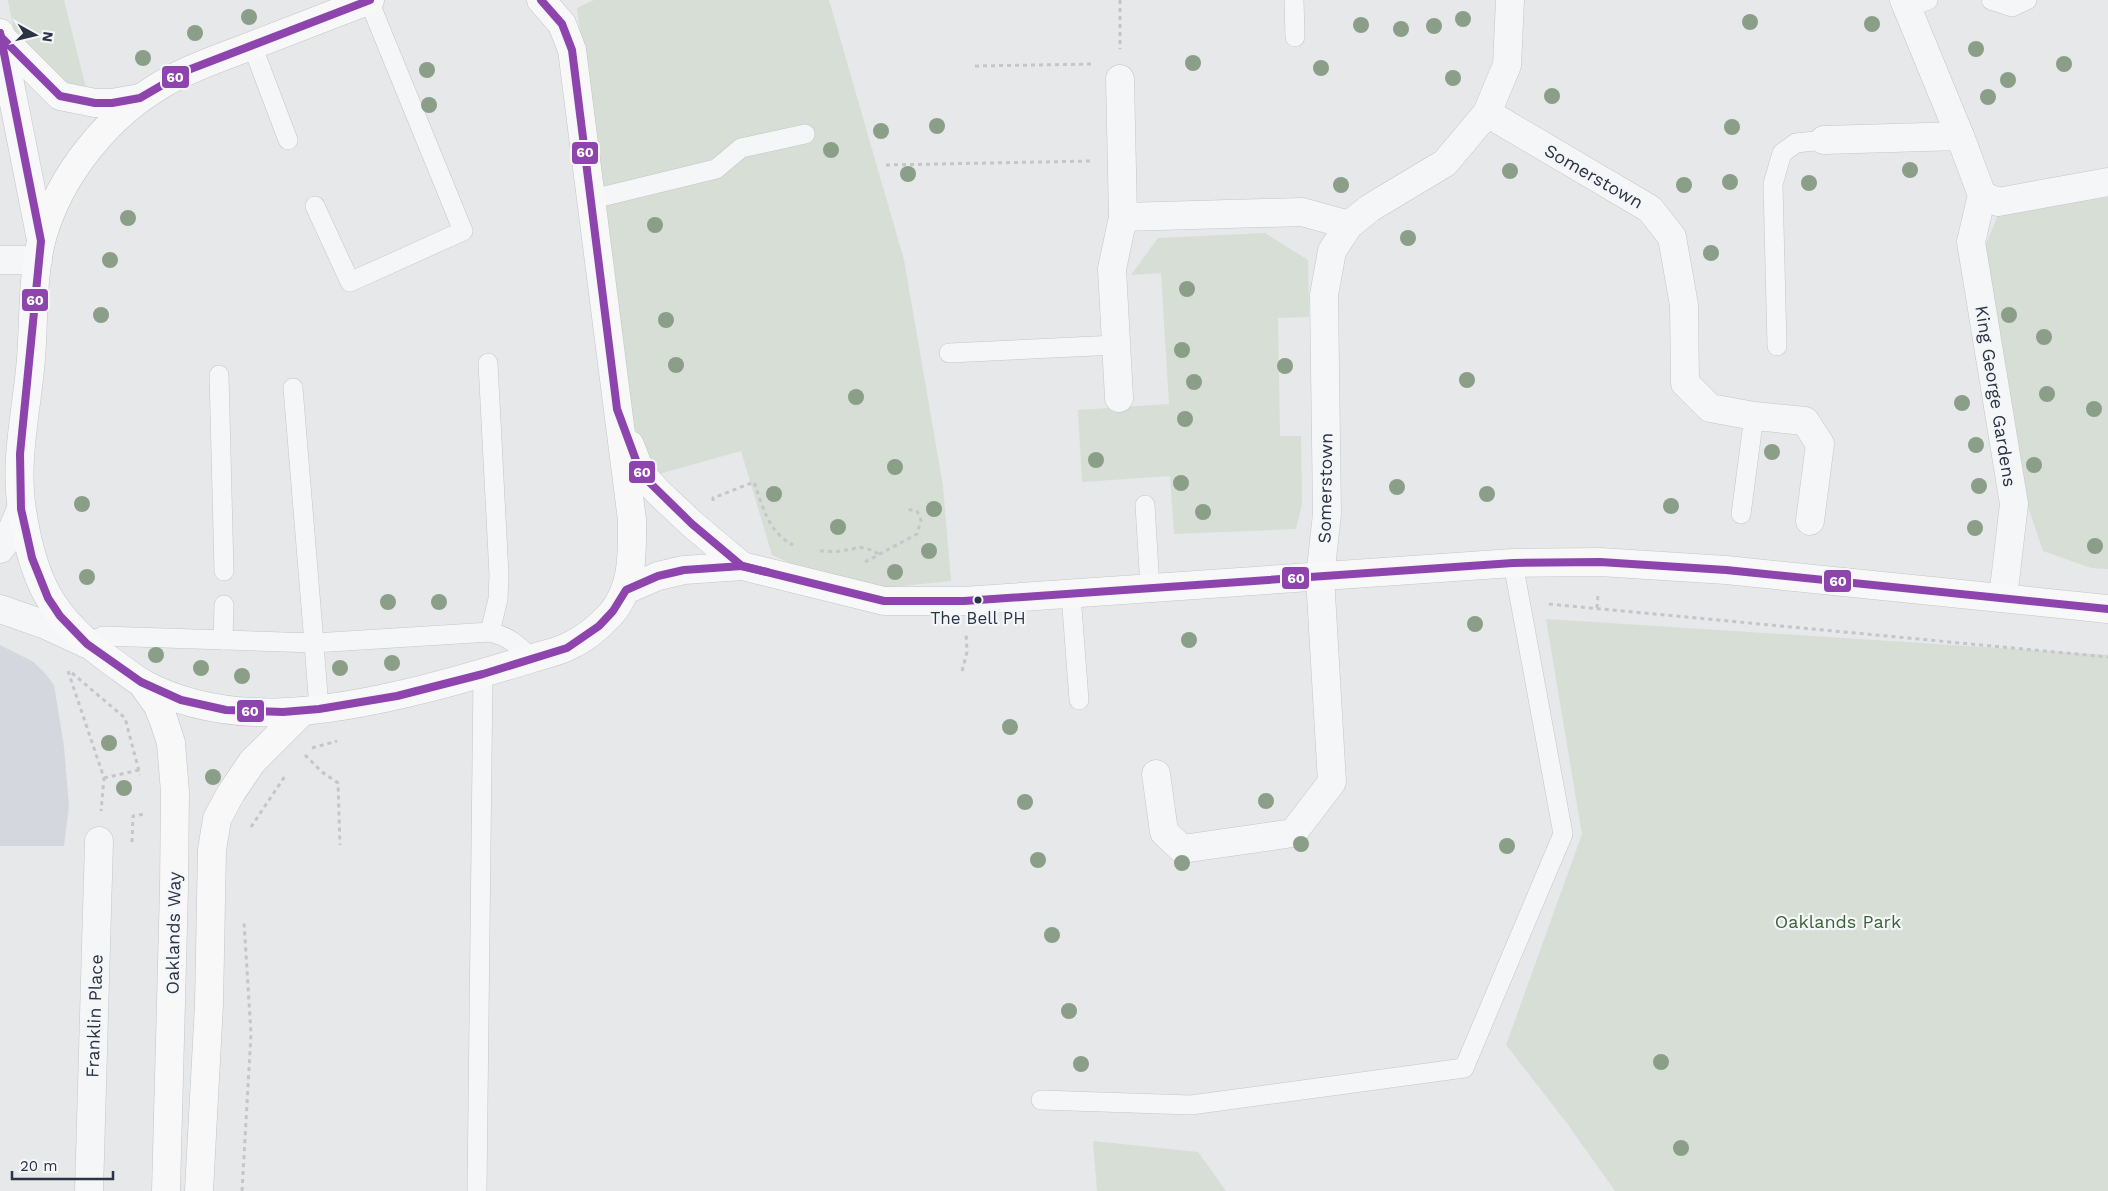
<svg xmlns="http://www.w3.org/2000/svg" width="2108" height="1191" viewBox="0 0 2108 1191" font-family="'Work Sans',sans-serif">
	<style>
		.built { fill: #d4d7dd }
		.green { fill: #d6ded6 }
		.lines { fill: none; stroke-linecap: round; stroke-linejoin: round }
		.service-casing { stroke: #c4c6c8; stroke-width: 20 }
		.minor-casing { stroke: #c4c6c8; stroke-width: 29 }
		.primary-casing { stroke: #c2c5c8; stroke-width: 29 }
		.path { stroke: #c5c6ca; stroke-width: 3; stroke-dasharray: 4 4; stroke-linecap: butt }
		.service { stroke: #f5f6f7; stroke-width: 19 }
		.minor { stroke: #f5f6f7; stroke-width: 28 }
		.primary { stroke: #f8f8f8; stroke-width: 28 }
		.bus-1-casing { stroke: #f4f6f9; stroke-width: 11 }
		.bus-1 { stroke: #8e44ad; stroke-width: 8 }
		.tree { fill: #8a9e88 }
		.bus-dot { fill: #2b3445; stroke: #f4f6f9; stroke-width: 2 }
		.labels { text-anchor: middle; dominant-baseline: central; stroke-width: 4.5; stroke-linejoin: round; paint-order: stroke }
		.bus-label { font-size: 17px; fill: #2b3445; stroke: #f4f6f9 }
		.street-label { font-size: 18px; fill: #2b3445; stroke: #f4f6f9 }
		.park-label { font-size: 18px; fill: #3f6138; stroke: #f4f6f9 }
		.line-badge { stroke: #f4f6f9; stroke-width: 2 }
		.badge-label { font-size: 14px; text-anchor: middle; font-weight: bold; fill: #fff }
	</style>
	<rect width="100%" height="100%" fill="#e6e8ea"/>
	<path class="built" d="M 0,645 L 32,661 L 44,672 L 54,685 L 64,747 L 69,806 L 64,846 L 0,846 Z"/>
	<g class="green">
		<path d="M 8,0 L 64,0 L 86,88 L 69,88 L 15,35 Z"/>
		<path d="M 594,0 L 829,0 L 904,260 L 943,486 L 951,581 L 882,588 L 816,575 L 772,555 L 741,451 L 655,475 L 642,448 L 628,408 L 577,8 Z"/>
		<path d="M 2108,197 L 2108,569 L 2091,568 L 2043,551 L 2026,501 L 1985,246 L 1999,213 Z"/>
		<path d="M 1265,233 L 1308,260 L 1309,317 L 1278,318 L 1280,436 L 1301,436 L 1302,504 L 1296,529 L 1174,534 L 1170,476 L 1082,482 L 1078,410 L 1169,404 L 1161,273 L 1131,275 L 1158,238 Z"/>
		<path d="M 1546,619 L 2108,655 L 2108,1191 L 1615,1191 L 1566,1122 L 1506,1045 L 1582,834 Z"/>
		<path d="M 1093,1141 L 1198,1152 L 1226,1191 L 1097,1191 Z"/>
	</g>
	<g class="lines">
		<g class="service-casing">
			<g id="service">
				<path d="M 1294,0 L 1295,37"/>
				<path d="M 1991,0 L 2012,7 L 2027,0"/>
				<path d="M 1907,8 L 1928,0"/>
				<path d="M 252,45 L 288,140"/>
				<path d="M 590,198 L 601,197 L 716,169 L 741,148 L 805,134"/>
				<path d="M 315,206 L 350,282 L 463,231 L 369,1"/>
				<path d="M 1777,346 L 1773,184 L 1782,153 L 1796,143 L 1824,140"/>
				<path d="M 949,353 L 1116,345"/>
				<path d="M 488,363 L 499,575 L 498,599 L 490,632"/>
				<path d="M 219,375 L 224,571"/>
				<path d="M 1145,505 L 1150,588"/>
				<path d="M 1741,514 L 1754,416"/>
				<path d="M 1071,595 L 1079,700"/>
				<path d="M 223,640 L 224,605"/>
				<path d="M 87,644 L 103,636 L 314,643 L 293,388"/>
				<path d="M 319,709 L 314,643 L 490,632 C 508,636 518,645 531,658"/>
				<path d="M 1041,1100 L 1191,1105 L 1464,1068 L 1563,834 L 1513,563"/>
				<path d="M 477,1191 L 483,674"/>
			</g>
		</g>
		<g class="minor-casing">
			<g id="minor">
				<path d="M 1904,0 L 1960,136"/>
				<path d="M 1487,113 L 1650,209 L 1672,237 L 1684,305 L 1685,383 L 1710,408 L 1754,416 L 1805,421 L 1820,444 L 1810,521"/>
				<path d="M 1824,140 L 1960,136 L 1982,195 L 1971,242 L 2014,504 L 2003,598"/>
				<path d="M 1982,195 L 1998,202 L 2108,182"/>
				<path d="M 1123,217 L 1302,212 L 1349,225"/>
				<path d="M 0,260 L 38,260"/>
				<path d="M 1119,398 L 1112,269 L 1123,217 L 1120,79"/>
				<path d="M 0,549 L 9,537 L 21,509"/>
				<path d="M 0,609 L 46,625 L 87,644"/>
				<path d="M 1156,774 L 1164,832 L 1182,849 L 1293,833 L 1332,782 L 1320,577 L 1327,514 L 1324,295 L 1332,251 L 1349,225 L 1370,208 L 1445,163 L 1487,113 L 1507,65 L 1510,0"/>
				<path d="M 89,1191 L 99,841"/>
			</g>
		</g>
		<g class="primary-casing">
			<g id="primary">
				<path d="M 370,0 C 328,16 285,33 243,49 C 217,59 190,68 166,82 C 108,115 60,174 42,238 C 32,275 34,321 31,359 C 27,409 14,460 22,510 C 33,582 52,619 111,661 C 121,668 132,677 142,683 C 229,730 332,712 424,689 C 461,680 497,669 533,658 C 545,654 558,652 569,646 C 585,639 599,627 611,614 C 634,587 632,553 632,520 L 572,50 L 562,24 L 541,0"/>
				<path d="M 0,33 L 41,240"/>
				<path d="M 1,37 L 60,96 L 95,103 L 112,103 L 140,98"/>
				<path d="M 630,445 L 637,463 L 646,479 L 659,493 L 692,524 L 742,566"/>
				<path d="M 626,590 L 658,576 L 684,570 L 742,566 L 884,601 L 964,601 L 1513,563 L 1600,562 L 1726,570 L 2108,609"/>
				<path d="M 141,682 L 158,706 L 164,721 L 171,743 L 175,792 L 174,888 L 166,1191"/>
				<path d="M 199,1191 L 209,1004 L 212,850 L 217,819 L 231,793 L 252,762 L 303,711"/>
			</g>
		</g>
		<g class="path">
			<path d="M 1120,0 L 1120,49"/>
			<path d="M 975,66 L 1094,64"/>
			<path d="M 886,165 L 1091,161"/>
			<path d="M 713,501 L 713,498 L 754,482 C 763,507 768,532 793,545"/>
			<path d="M 820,551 C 826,551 834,552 840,551 C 860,549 858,543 879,554"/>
			<path d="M 865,562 L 917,534 L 921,520 L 917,511 L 906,509"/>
			<path d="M 1549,604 L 2108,657"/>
			<path d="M 1597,608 L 1598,594"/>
			<path d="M 68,671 L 104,778 L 101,811"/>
			<path d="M 962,671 L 967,652 L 966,632"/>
			<path d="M 72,673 L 125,718 L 140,775"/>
			<path d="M 312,748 L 337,741"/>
			<path d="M 305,755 L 322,772 L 338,783 L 340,845"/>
			<path d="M 104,778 L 139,770"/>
			<path d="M 251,827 L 285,776"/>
			<path d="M 132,842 L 133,816 L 144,814"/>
			<path d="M 242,1191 L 251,1034 L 244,922"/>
		</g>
		<use href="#service" class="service"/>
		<use href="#minor" class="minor"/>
		<use href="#primary" class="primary"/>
		<g class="bus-1-casing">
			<g id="bus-1">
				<path d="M 541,0 L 562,24 L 572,50 L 617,409 L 637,463 L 646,479 L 692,524 L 742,566 L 767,572"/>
				<path d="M 0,33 L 41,241 L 20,454 L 21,509 L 32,558 L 48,598 L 60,616 L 87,644 L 141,682 L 181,700 L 226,710 L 283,712 L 319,709 L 397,696 L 483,674 L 567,648 L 599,626 L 613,611 L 626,590 L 658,576 L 684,570 L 742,566 L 884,601 L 964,601 L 1513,563 L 1600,562 L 1726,570 L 2108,609"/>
				<path d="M 0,33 L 1,37 L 60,96 L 95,103 L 112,103 L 140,98 L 188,70 L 370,0"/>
			</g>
		</g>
		<use href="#bus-1" class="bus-1"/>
	</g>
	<g class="tree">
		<circle cx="249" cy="17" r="8"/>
		<circle cx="1463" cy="19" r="8"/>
		<circle cx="1750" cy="22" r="8"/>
		<circle cx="1872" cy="24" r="8"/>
		<circle cx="1361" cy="25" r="8"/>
		<circle cx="1434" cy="26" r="8"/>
		<circle cx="1401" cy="29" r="8"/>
		<circle cx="195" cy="33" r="8"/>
		<circle cx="1976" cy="49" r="8"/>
		<circle cx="143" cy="58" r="8"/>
		<circle cx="1193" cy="63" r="8"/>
		<circle cx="2064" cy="64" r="8"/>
		<circle cx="1321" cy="68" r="8"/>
		<circle cx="427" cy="70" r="8"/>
		<circle cx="1453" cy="78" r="8"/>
		<circle cx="2008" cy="80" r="8"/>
		<circle cx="1552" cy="96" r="8"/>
		<circle cx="1988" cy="97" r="8"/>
		<circle cx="429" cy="105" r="8"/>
		<circle cx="937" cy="126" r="8"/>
		<circle cx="1732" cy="127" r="8"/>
		<circle cx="881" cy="131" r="8"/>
		<circle cx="831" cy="150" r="8"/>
		<circle cx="1910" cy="170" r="8"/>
		<circle cx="1510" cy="171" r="8"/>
		<circle cx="908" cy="174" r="8"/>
		<circle cx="1730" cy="182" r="8"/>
		<circle cx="1809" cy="183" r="8"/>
		<circle cx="1341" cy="185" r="8"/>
		<circle cx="1684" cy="185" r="8"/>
		<circle cx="128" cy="218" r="8"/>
		<circle cx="655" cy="225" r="8"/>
		<circle cx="1408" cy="238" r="8"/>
		<circle cx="1711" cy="253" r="8"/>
		<circle cx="110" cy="260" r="8"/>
		<circle cx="1187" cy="289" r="8"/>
		<circle cx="101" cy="315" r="8"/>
		<circle cx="2009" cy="315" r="8"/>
		<circle cx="666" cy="320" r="8"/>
		<circle cx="2044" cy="337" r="8"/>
		<circle cx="1182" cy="350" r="8"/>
		<circle cx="676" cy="365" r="8"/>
		<circle cx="1285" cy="366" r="8"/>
		<circle cx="1467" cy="380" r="8"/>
		<circle cx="1194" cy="382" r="8"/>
		<circle cx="2047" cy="394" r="8"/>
		<circle cx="856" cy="397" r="8"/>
		<circle cx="1962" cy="403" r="8"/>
		<circle cx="2094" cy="409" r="8"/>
		<circle cx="1185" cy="419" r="8"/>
		<circle cx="1976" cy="445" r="8"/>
		<circle cx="1772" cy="452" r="8"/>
		<circle cx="1096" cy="460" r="8"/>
		<circle cx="2034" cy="465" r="8"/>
		<circle cx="895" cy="467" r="8"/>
		<circle cx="1181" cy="483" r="8"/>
		<circle cx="1979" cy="486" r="8"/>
		<circle cx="1397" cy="487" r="8"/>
		<circle cx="774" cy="494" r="8"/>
		<circle cx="1487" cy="494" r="8"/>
		<circle cx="82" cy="504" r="8"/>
		<circle cx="1671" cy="506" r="8"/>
		<circle cx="934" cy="509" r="8"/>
		<circle cx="1203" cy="512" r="8"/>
		<circle cx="838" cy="527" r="8"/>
		<circle cx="1975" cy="528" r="8"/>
		<circle cx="2095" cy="546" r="8"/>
		<circle cx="929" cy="551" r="8"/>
		<circle cx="895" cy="572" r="8"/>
		<circle cx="87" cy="577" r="8"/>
		<circle cx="388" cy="602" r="8"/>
		<circle cx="439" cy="602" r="8"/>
		<circle cx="1475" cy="624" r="8"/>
		<circle cx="1189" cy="640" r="8"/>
		<circle cx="156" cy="655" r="8"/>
		<circle cx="392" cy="663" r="8"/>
		<circle cx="201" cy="668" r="8"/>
		<circle cx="340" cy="668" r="8"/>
		<circle cx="242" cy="676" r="8"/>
		<circle cx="1010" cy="727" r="8"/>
		<circle cx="109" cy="743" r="8"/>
		<circle cx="213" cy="777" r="8"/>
		<circle cx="124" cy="788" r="8"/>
		<circle cx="1266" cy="801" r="8"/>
		<circle cx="1025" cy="802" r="8"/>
		<circle cx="1301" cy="844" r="8"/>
		<circle cx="1507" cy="846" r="8"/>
		<circle cx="1038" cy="860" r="8"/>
		<circle cx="1182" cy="863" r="8"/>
		<circle cx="1052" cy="935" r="8"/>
		<circle cx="1069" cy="1011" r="8"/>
		<circle cx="1661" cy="1062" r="8"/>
		<circle cx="1081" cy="1064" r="8"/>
		<circle cx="1681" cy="1148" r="8"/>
	</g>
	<circle class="bus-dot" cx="978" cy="600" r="4.5"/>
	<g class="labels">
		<g class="bus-label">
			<text x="978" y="618">The Bell PH</text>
		</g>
		<g class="street-label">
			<text transform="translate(1594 176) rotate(30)">Somerstown</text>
			<text transform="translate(1996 396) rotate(81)">King George Gardens</text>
			<text transform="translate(1325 488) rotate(-89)">Somerstown</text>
			<text transform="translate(173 933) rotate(-89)">Oaklands Way</text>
			<text transform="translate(94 1016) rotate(-88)">Franklin Place</text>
		</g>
		<g class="park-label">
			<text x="1838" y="921">Oaklands Park</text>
		</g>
	</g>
	<g class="line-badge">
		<rect x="161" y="65" width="29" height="24" rx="5" fill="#8e44ad"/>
		<rect x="571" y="141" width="28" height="24" rx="5" fill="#8e44ad"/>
		<rect x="21" y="288" width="28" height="24" rx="5" fill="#8e44ad"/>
		<rect x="628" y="460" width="28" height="24" rx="5" fill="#8e44ad"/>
		<rect x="1281" y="566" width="29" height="24" rx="5" fill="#8e44ad"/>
		<rect x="1823" y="569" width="29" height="24" rx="5" fill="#8e44ad"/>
		<rect x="236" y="699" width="29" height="24" rx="5" fill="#8e44ad"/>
	</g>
	<g class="badge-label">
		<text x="175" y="82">60</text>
		<text x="585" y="157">60</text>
		<text x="35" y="305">60</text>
		<text x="642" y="477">60</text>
		<text x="1296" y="583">60</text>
		<text x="1838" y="586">60</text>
		<text x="250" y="716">60</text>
	</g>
	<g transform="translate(35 35) rotate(98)" stroke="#f4f6f9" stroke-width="4" paint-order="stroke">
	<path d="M0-4L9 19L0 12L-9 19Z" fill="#2b3445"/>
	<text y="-8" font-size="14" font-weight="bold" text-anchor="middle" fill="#2b3445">N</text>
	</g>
	<path d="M12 1171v8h101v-8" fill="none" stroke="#2b3445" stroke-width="2.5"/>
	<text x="20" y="1171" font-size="15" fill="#2b3445" stroke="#f4f6f9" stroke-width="4" paint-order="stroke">20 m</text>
</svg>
